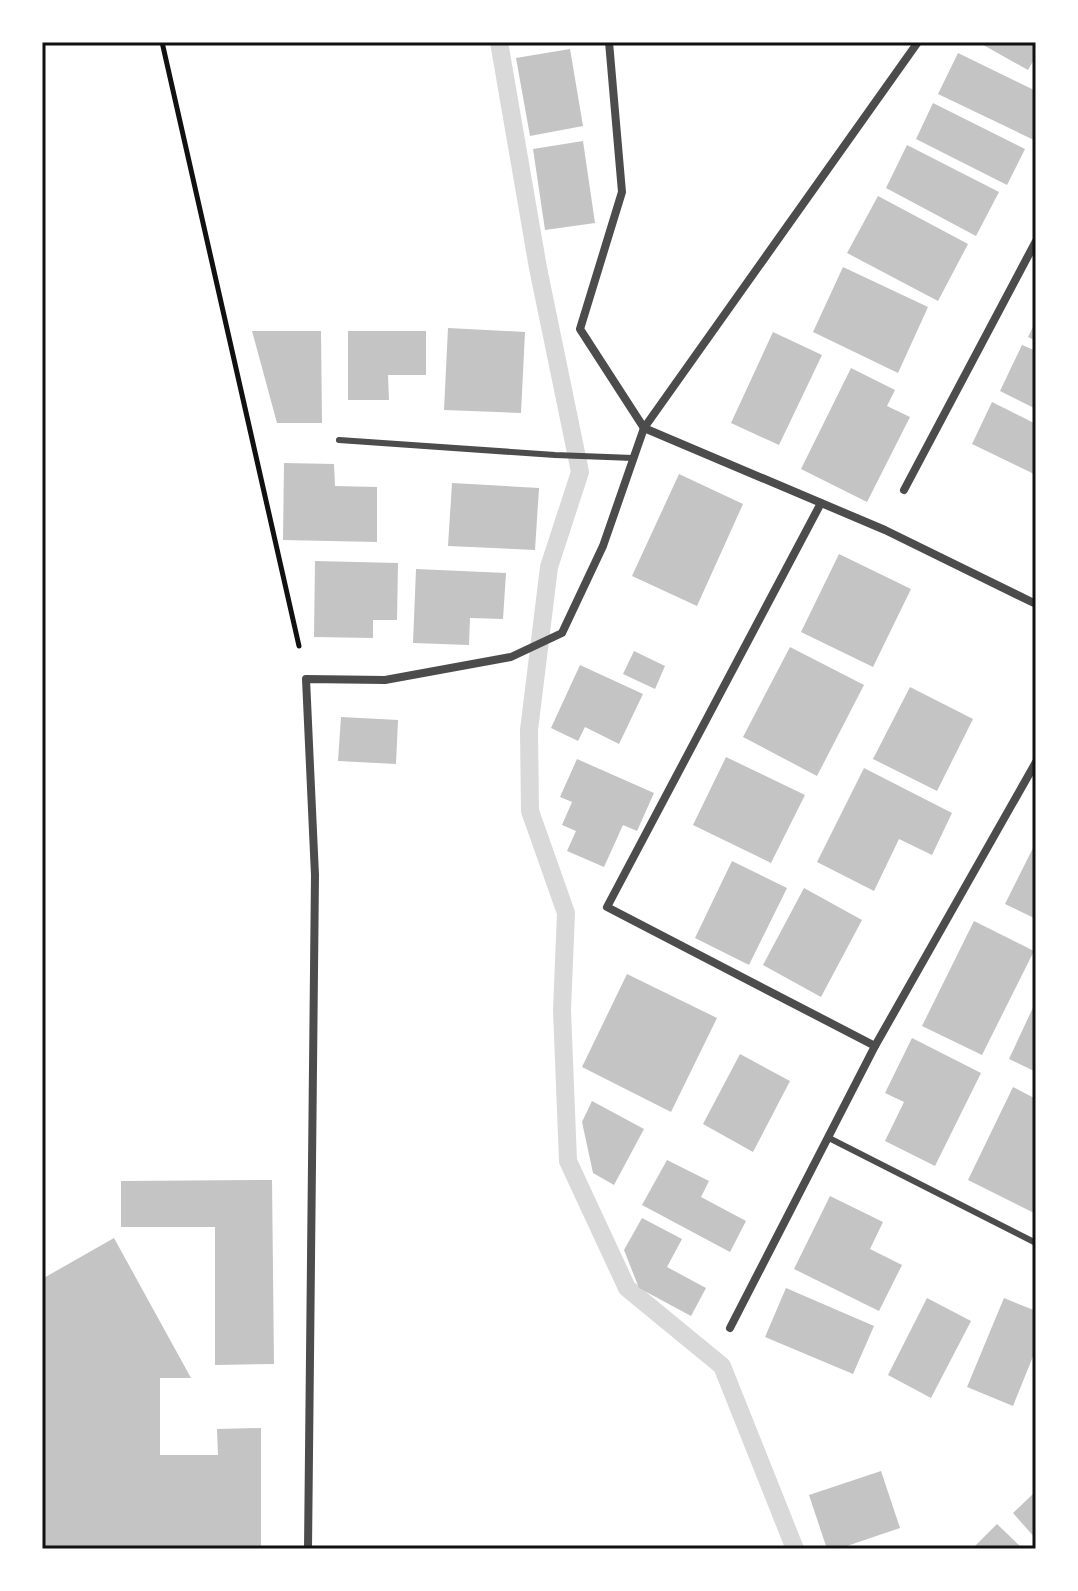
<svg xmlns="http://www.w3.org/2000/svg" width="1078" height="1591" viewBox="0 0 1078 1591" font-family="Roboto,sans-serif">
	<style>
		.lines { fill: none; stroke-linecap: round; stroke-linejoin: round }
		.stream { stroke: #d9d9d9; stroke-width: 18 }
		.building { fill: #c4c4c4 }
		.path { stroke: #111; stroke-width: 5 }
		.service { stroke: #4c4c4c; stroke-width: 6 }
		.minor { stroke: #4c4c4c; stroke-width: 8 }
		.neatline { fill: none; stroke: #111; stroke-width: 3 }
	</style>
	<rect width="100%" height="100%" fill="#fff"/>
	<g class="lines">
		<path class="stream" d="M 499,42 L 538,268 L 580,472 L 549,567 L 529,730 L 530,811 L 566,913 L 562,1010 L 568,1161 L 627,1288 L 722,1366 L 795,1549"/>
	</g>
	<g class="building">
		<path d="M 978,42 L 1036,42 L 1036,56 L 1028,70 Z"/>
		<path d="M 570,49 L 583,126 L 530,136 L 516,58 Z"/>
		<path d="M 958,53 L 1036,91 L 1036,141 L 938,94 Z"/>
		<path d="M 933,103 L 1025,149 L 1007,185 L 916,139 Z"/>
		<path d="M 583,141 L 595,223 L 545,230 L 533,149 Z"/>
		<path d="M 907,145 L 999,192 L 976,236 L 886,188 Z"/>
		<path d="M 878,196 L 968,244 L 938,301 L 847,253 Z"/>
		<path d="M 843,267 L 928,307 L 898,373 L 813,332 Z"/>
		<path d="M 1036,321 L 1036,341 L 1028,337 Z"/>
		<path d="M 448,328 L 525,332 L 521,413 L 444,410 Z"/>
		<path d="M 252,331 L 321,331 L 322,423 L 277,423 Z"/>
		<path d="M 348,331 L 426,331 L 426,375 L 388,375 L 389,400 L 348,400 Z"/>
		<path d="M 773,332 L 822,355 L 779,445 L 731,423 Z"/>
		<path d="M 1022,345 L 1036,351 L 1036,409 L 1000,391 Z"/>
		<path d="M 851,368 L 895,390 L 887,406 L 910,417 L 867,502 L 801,469 Z"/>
		<path d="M 992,402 L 1036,424 L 1036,475 L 972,444 Z"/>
		<path d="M 284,463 L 334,464 L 335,486 L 377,487 L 377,542 L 283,540 Z"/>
		<path d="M 679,474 L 743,504 L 697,606 L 632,576 Z"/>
		<path d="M 452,483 L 539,488 L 535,550 L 448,546 Z"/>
		<path d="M 839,554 L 911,589 L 873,667 L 801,632 Z"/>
		<path d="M 315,561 L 398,563 L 397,620 L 373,620 L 373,638 L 314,637 Z"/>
		<path d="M 416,569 L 506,573 L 503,619 L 470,618 L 469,645 L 413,643 Z"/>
		<path d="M 790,647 L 864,685 L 817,776 L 743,737 Z"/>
		<path d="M 634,651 L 665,666 L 655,689 L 623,674 Z"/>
		<path d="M 580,665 L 643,694 L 619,744 L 585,727 L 578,741 L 551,728 Z"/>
		<path d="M 910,687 L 973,719 L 937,791 L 873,759 Z"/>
		<path d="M 341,717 L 398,720 L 396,764 L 338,761 Z"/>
		<path d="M 726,757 L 805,795 L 771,863 L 693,825 Z"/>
		<path d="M 577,759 L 654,793 L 637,831 L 623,825 L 604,867 L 567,851 L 576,831 L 562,825 L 572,802 L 560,797 Z"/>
		<path d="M 864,768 L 952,813 L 932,855 L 899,839 L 874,891 L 817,862 Z"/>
		<path d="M 1036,842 L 1036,919 L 1005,904 Z"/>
		<path d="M 732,861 L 787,888 L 749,965 L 695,938 Z"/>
		<path d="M 804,888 L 862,920 L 821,997 L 763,965 Z"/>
		<path d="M 974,921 L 1034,951 L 982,1055 L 922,1026 Z"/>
		<path d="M 627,974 L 717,1018 L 671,1112 L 582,1067 Z"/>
		<path d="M 1036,1001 L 1036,1072 L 1009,1059 Z"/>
		<path d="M 912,1038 L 981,1073 L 935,1166 L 885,1141 L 904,1102 L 885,1093 Z"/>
		<path d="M 740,1054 L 790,1081 L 753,1152 L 703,1124 Z"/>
		<path d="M 1013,1087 L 1036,1099 L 1036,1214 L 968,1180 Z"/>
		<path d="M 592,1101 L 644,1129 L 614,1185 L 593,1173 L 582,1122 Z"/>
		<path d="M 667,1160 L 709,1181 L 701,1197 L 746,1221 L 730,1252 L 642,1205 Z"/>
		<path d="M 272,1180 L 274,1364 L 215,1365 L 215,1227 L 121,1227 L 121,1181 Z"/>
		<path d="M 830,1196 L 883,1222 L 870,1249 L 902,1265 L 879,1311 L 794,1269 Z"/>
		<path d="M 642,1218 L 682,1239 L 667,1267 L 706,1288 L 691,1316 L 639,1288 L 624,1250 Z"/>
		<path d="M 114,1238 L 191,1378 L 160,1378 L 160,1455 L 218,1455 L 217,1429 L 261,1428 L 261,1549 L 42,1549 L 42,1279 Z"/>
		<path d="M 786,1288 L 874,1326 L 853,1374 L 765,1337 Z"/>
		<path d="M 927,1298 L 971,1321 L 931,1398 L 888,1375 Z"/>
		<path d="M 1004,1298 L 1036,1311 L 1036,1349 L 1013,1406 L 967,1387 Z"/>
		<path d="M 881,1471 L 900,1528 L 838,1549 L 827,1549 L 809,1495 Z"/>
		<path d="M 1036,1491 L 1036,1539 L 1013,1513 Z"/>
		<path d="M 997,1524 L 1023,1549 L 972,1549 Z"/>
	</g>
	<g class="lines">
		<path class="path" d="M 162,42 L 299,646"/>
		<g class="service">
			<path d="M 339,440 L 555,455 L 633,458"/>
			<path d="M 829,1138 L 1036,1243"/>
		</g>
		<g class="minor">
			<path d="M 609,42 L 622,192 L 580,329 L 644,428 L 885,530 L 1036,604"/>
			<path d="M 904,490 L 1036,241"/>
			<path d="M 821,503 L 607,907 L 875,1046"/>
			<path d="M 730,1328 L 875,1046 L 1036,762"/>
			<path d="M 308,1549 L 315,875 L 306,679 L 385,680 L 511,657 L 562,633 L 603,546 L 644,428 L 918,42"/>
		</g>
	</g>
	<rect width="1078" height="1591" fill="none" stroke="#ffffff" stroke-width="88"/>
	<rect x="44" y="44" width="990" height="1503" class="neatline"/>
</svg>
